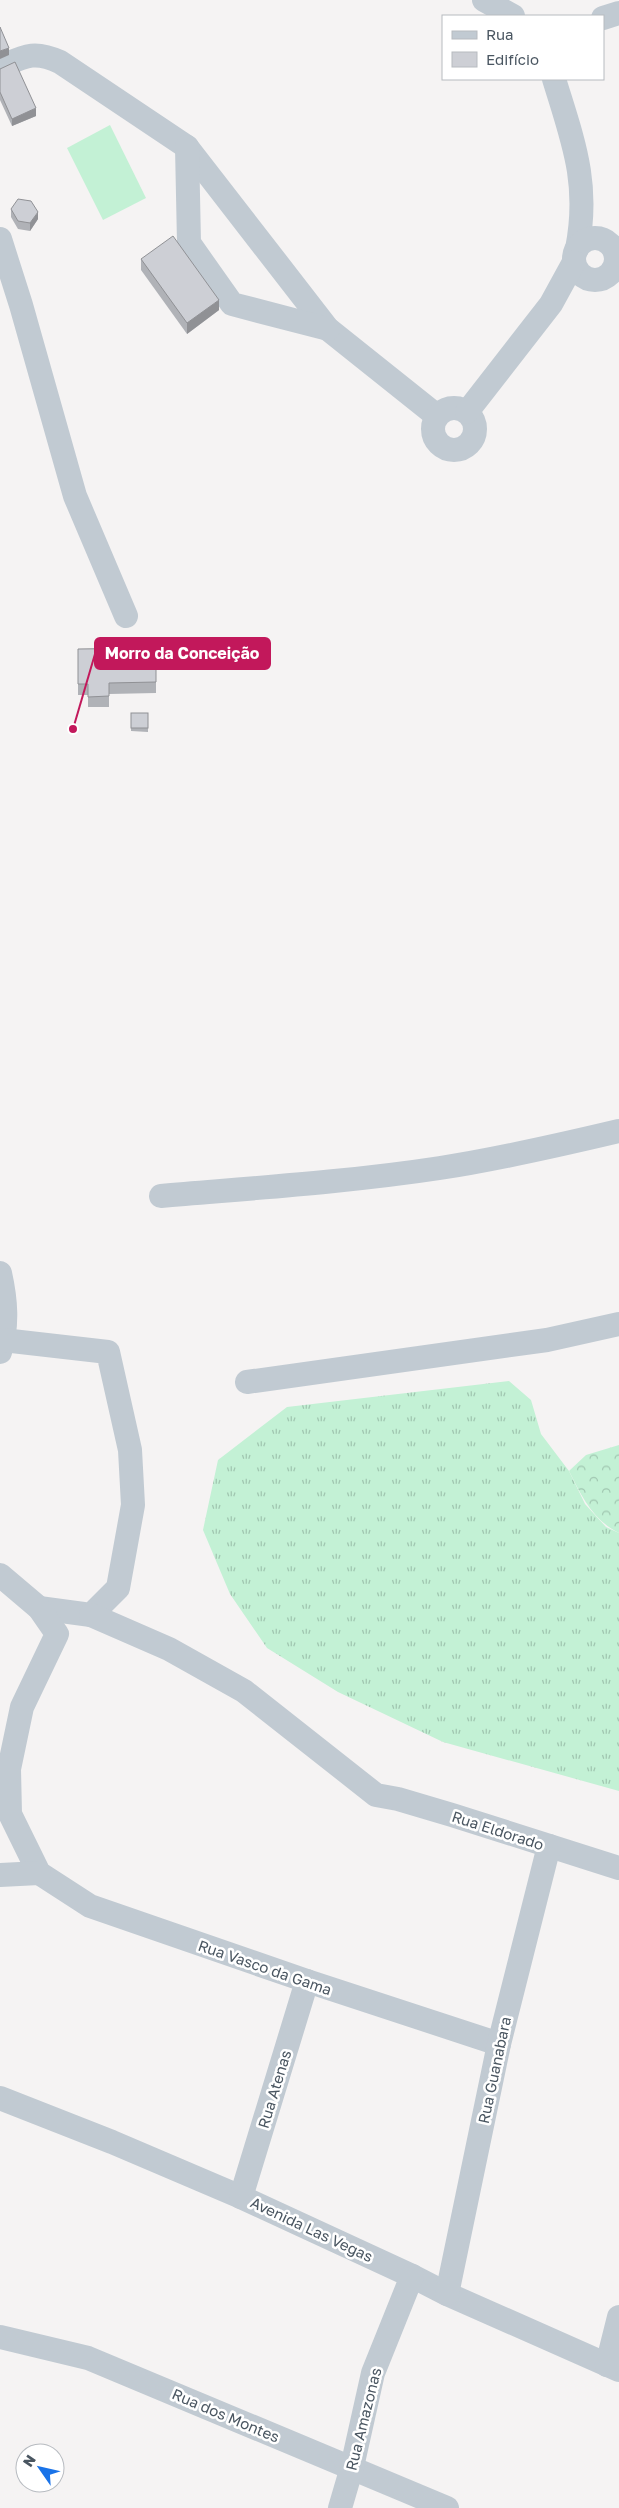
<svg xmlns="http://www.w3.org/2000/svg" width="619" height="2508" viewBox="0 0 619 2508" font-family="'Golos Text',sans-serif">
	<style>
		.grass { fill: url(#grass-tufts) }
		.forest { fill: url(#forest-crowns) }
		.garden { fill: #c3f1d5 }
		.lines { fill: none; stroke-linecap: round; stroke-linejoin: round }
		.minor { stroke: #c1cad2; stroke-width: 24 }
		.wall { fill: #b0b2b7 }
		.shaded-wall { fill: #909195 }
		.building { fill: #cdcfd5; stroke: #909195 }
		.labels { text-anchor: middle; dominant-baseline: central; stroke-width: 5; stroke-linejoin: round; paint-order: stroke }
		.street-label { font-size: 15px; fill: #4a5661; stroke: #fff }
		.leader { fill: none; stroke: #c2185b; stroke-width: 2 }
		.callout-dot { fill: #c2185b; stroke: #fff; stroke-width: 2 }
		.callout { fill: #c2185b; stroke: #c2185b; stroke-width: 2 }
		.callout-label { font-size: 16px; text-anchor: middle; font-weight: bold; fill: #fff }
	</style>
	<defs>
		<pattern id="grass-tufts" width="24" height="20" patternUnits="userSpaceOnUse" patternTransform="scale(1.25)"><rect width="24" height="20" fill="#c3f1d5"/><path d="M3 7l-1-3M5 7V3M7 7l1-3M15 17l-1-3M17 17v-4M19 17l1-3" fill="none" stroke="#a0c6b0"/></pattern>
		<pattern id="forest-crowns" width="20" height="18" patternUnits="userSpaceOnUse" patternTransform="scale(1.25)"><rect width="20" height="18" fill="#c3f1d5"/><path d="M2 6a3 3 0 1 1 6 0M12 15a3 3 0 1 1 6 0" fill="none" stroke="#a0c6b0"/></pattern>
	</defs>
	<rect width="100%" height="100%" fill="#f5f3f3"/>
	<path class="grass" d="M 509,1381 L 531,1400 L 541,1434 L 569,1471 L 585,1504 L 606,1527 L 619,1533 L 619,1791 L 443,1742 L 338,1692 L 267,1648 L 230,1594 L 203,1530 L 218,1460 L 287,1407 Z"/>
	<path class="forest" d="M 619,1445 L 619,1533 C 593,1520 582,1497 569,1471 L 586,1455 Z"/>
	<path class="garden" d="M 110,125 L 146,198 L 103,220 L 67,148 Z"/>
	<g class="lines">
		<g class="minor">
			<path d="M 484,0 L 513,16"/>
			<path d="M 603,18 L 619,13"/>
			<path d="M 0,67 C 25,56 34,50 60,62 L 187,147 L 328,329 L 437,416"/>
			<path d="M 554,79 C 573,141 590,183 577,249"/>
			<path d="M 187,147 L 189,243 L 232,304 L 328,329"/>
			<circle cx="595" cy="259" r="21"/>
			<path d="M 0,239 L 21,305 L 75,496 L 126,616"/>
			<circle cx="454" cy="429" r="21"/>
			<path d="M 467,412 L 551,304 L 574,262"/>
			<path d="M 161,1196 C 254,1188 348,1182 440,1168 C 500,1159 560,1145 619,1131"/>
			<path d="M 0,1273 C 6,1300 8,1325 0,1352"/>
			<path d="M 3,1340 L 108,1352 L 130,1450 L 133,1505 L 118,1588 L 91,1615 L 39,1608"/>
			<path d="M 247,1382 L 547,1340 L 619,1324"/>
			<path d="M 0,1575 L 39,1608 L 57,1634 L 22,1707 L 9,1769 L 10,1814 L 39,1873 L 90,1906 L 307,1981 L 499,2044"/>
			<path d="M 91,1615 L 169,1649 L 244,1691 L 376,1795 L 398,1799 L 452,1815 L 619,1868"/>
			<path d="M 0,1875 L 39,1873"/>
			<path d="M 0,2098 L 112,2142 L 241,2197 L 412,2276 L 447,2294 L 619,2370"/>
			<path d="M 241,2197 L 307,1981"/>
			<path d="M 447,2294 L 499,2044 L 549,1846"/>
			<path d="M 0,2337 L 88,2358 L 447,2508"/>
			<path d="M 607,2365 L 619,2317"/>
			<path d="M 340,2508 L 352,2467 L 373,2373 L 412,2276"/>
		</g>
	</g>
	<g class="wall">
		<path d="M 0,69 L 36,116 L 12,126 L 0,100 Z"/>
		<path d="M 11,209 L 38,219 L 30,231 L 18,229 L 11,217 Z"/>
		<path d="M 141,259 L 219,310 L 187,334 L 141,270 Z"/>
		<path d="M 156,648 L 156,693 L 109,694 L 109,707 L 88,707 L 88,695 L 78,695 L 78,649 Z"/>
		<path d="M 148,713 L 148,732 L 131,731 L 131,728 Z"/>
	</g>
	<g class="shaded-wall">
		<path d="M 9,48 L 9,55 L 0,59 L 0,51 Z"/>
		<path d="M 36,108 L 36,116 L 12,126 L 12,119 Z"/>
		<path d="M 38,212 L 38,219 L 30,231 L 30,223 Z"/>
		<path d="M 219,300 L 219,310 L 187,334 L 187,323 Z"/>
	</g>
	<g class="building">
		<path d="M 0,27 L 9,48 L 0,51 Z"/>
		<path d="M 15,62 L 36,108 L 12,119 L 0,92 L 0,69 Z"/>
		<path d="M 18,199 L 31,201 L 38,212 L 30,223 L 18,221 L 11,209 Z"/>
		<path d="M 173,236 L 219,300 L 187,323 L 141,259 Z"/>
		<path d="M 156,648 L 156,682 L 109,683 L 109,696 L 88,697 L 88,684 L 78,684 L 78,649 Z"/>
		<rect x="131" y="713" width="17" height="15"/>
	</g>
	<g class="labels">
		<g class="street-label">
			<text transform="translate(498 1830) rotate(18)">Rua Eldorado</text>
			<text transform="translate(265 1967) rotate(19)">Rua Vasco da Gama</text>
			<text transform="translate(494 2070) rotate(-78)">Rua Guanabara</text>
			<text transform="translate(274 2089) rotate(-73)">Rua Atenas</text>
			<text transform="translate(312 2229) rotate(25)">Avenida Las Vegas</text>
			<text transform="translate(226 2415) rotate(23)">Rua dos Montes</text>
			<text transform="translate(363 2419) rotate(-76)">Rua Amazonas</text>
		</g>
	</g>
	<path class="leader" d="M73 729L95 654"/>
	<circle class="callout-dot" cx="73" cy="729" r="5"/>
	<rect class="callout" x="95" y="638" width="175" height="31" rx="5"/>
	<g class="callout-label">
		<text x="182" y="659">Morro da Conceição</text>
	</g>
	<rect x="442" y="15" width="162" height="65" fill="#ffffff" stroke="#b7bbc0"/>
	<rect x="452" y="31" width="25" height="8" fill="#c1cad2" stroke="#b7bbc0"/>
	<text x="486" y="40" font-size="15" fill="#4a5661">Rua</text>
	<rect x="452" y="52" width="25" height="15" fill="#cdcfd5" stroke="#b7bbc0"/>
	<text x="486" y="65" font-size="15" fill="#4a5661">Edifício</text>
	<g transform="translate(40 2468) rotate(304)"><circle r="24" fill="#ffffff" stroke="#b7bbc0"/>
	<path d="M0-4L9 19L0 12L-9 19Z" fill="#1a73e8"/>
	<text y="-8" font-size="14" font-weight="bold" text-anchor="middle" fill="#4a5661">N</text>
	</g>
</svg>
